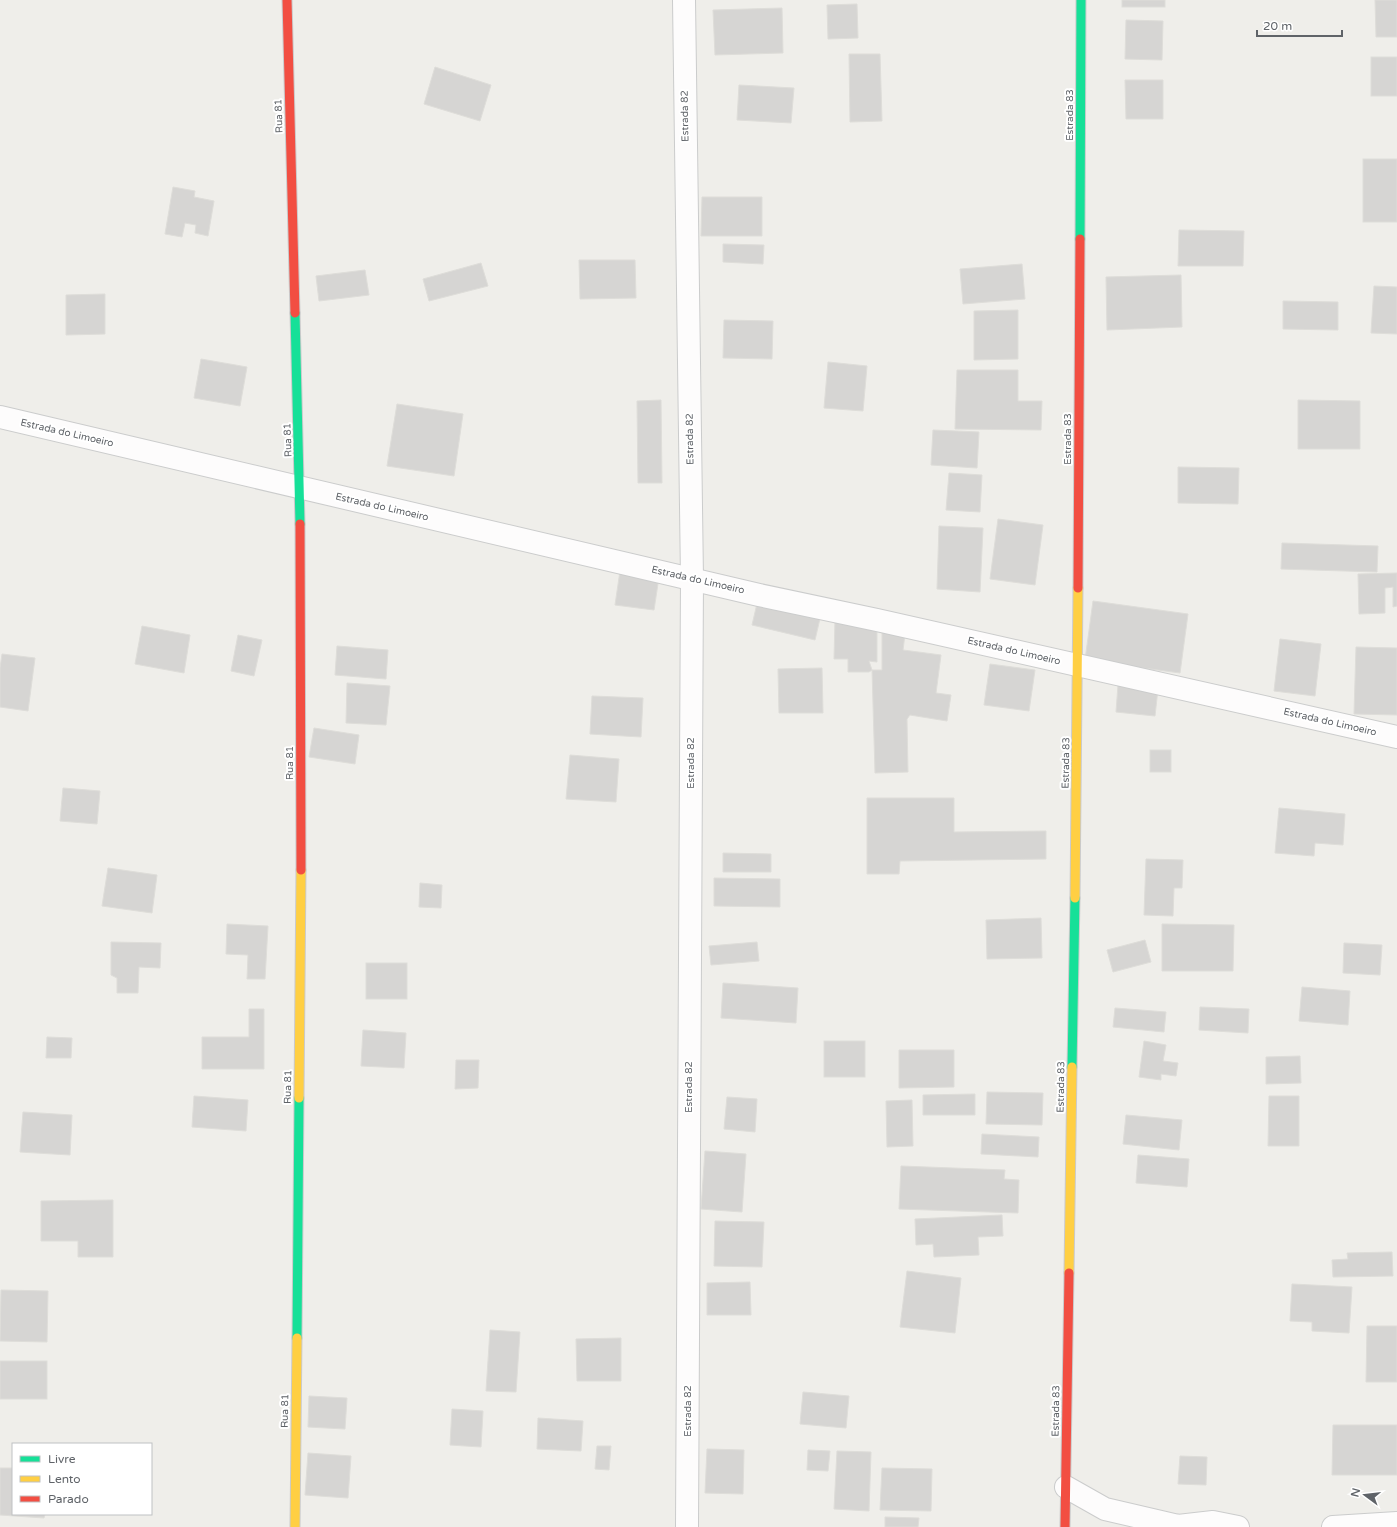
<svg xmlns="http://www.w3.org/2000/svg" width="1397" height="1527" viewBox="0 0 1397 1527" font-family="'Varela Round',sans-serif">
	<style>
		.building { fill: #d6d5d3; stroke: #deddd9 }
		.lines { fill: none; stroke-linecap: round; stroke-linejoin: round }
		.street-casing { stroke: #cbcccc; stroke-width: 24 }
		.fast-casing { stroke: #cacacb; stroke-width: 11 }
		.slow-casing { stroke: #cacacb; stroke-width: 11 }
		.jam-casing { stroke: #cacacb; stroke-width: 11 }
		.street { stroke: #fdfcfc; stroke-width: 22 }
		.fast { stroke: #16e098; stroke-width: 9 }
		.slow { stroke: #ffcf43; stroke-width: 9 }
		.jam { stroke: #f24e42; stroke-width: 9 }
		.labels { text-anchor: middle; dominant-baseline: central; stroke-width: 4; stroke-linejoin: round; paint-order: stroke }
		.street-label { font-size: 10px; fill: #5f6368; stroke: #fff }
	</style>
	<rect width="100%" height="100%" fill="#efeeea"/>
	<g class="building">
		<rect x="1122" y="0" width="43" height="7"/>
		<path d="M 1375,0 L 1397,0 L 1397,37 L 1376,37 Z"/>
		<path d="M 857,4 L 858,38 L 828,39 L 827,5 Z"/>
		<path d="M 782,8 L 783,53 L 715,55 L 713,10 Z"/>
		<path d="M 1126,20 L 1163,21 L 1162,60 L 1125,59 Z"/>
		<path d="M 849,54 L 880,54 L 882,121 L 850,122 Z"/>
		<rect x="1371" y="57" width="26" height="39"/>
		<path d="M 435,67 L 491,85 L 480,121 L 424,104 Z"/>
		<path d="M 1125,80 L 1163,80 L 1163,119 L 1126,119 Z"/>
		<path d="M 739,85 L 794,88 L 791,123 L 737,120 Z"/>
		<rect x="1363" y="159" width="34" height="63"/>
		<path d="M 173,187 L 195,191 L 194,197 L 214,201 L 208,236 L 195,233 L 196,225 L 185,223 L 182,237 L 165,234 Z"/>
		<path d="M 702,197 L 762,197 L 762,236 L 701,236 Z"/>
		<path d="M 1179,230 L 1244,231 L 1243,266 L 1178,266 Z"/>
		<path d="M 723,244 L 764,245 L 763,264 L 723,262 Z"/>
		<path d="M 579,260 L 635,260 L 636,298 L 580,299 Z"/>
		<path d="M 481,263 L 488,286 L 429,301 L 423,279 Z"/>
		<path d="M 1022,264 L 1025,299 L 963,304 L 960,269 Z"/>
		<path d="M 365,270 L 369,295 L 319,301 L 316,276 Z"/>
		<path d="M 1181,275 L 1182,327 L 1107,330 L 1106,277 Z"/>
		<path d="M 1374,286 L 1397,287 L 1397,334 L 1371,333 Z"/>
		<path d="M 105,294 L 105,334 L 66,335 L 66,295 Z"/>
		<path d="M 1283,301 L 1338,302 L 1338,330 L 1283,329 Z"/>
		<path d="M 1018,310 L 1018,359 L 974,360 L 974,311 Z"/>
		<path d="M 724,320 L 773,321 L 772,359 L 723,358 Z"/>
		<path d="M 201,359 L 247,367 L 240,406 L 194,398 Z"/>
		<path d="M 828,362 L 867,366 L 863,411 L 824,408 Z"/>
		<path d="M 957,370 L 1018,370 L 1018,401 L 1042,401 L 1041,430 L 955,429 Z"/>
		<path d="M 661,400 L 662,483 L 638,483 L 637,401 Z"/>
		<path d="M 1298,400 L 1360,401 L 1360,449 L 1298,449 Z"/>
		<path d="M 397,404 L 463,414 L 454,476 L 387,466 Z"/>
		<path d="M 933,430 L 979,432 L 977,468 L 931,465 Z"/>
		<path d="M 1178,467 L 1239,468 L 1238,504 L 1178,503 Z"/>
		<path d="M 949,473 L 982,475 L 980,512 L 946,510 Z"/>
		<path d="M 998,519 L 1043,525 L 1035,585 L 990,579 Z"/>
		<path d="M 939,526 L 983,528 L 980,592 L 937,589 Z"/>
		<path d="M 1282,543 L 1378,546 L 1377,572 L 1281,569 Z"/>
		<path d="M 620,571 L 659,577 L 654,610 L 615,605 Z"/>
		<path d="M 1397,573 L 1397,606 L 1393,607 L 1393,587 L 1385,588 L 1385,613 L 1359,614 L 1358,574 Z"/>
		<path d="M 759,595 L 822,610 L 815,640 L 752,625 Z"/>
		<path d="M 1093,601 L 1188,614 L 1180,673 L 1085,660 Z"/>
		<path d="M 835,620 L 877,620 L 877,662 L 869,661 L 872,670 L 869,672 L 848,672 L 848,659 L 834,659 Z"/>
		<path d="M 882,625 L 905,634 L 903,650 L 941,655 L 936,693 L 951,695 L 947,721 L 910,715 L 907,719 L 908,772 L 875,773 L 872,670 L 882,670 Z"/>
		<path d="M 142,626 L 190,635 L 184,673 L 135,664 Z"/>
		<path d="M 238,635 L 262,640 L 254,676 L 231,671 Z"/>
		<path d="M 1280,639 L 1321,644 L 1315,696 L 1274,691 Z"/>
		<path d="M 337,646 L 388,650 L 386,679 L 335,675 Z"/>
		<path d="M 1356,647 L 1397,648 L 1397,715 L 1354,714 Z"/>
		<path d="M 2,654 L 35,658 L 28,711 L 0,707 L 0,668 Z"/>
		<path d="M 990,664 L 1035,670 L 1029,711 L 984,705 Z"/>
		<path d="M 822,668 L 823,713 L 779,713 L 778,669 Z"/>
		<path d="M 347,683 L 390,686 L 386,725 L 346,723 Z"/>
		<path d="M 1118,685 L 1158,689 L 1155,716 L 1116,712 Z"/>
		<path d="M 592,696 L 643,698 L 641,737 L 590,734 Z"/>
		<path d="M 314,728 L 359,735 L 355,764 L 309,757 Z"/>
		<rect x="1150" y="750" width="21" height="22"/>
		<path d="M 570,755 L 619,759 L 616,802 L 566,799 Z"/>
		<path d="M 63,788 L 100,791 L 97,824 L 60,821 Z"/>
		<path d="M 867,798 L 954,798 L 954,832 L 1046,831 L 1046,859 L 900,861 L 899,874 L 867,874 Z"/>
		<path d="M 1279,808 L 1345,814 L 1343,845 L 1315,843 L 1314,856 L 1275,853 Z"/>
		<path d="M 723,853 L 771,854 L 771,872 L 723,872 Z"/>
		<path d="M 1146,859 L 1183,860 L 1182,888 L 1174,888 L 1173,916 L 1144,915 Z"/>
		<path d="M 108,868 L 157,875 L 152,913 L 102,906 Z"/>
		<path d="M 714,878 L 780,879 L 780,907 L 714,906 Z"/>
		<path d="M 420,883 L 442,885 L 441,908 L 419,907 Z"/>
		<path d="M 1041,918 L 1042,958 L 987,959 L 986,920 Z"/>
		<path d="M 227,924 L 268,926 L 265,979 L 247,979 L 248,955 L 226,954 Z"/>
		<path d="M 1162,924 L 1234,925 L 1233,971 L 1162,971 Z"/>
		<path d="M 1145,940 L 1151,962 L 1113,972 L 1107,950 Z"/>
		<path d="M 111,942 L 161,943 L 160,968 L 139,967 L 138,993 L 117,993 L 117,978 L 111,975 Z"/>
		<path d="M 757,942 L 759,961 L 711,965 L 709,946 Z"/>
		<path d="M 1344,943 L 1382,945 L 1380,975 L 1343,973 Z"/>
		<rect x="366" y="963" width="41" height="36"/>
		<path d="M 723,983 L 798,988 L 796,1023 L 721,1018 Z"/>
		<path d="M 1302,987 L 1350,991 L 1348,1025 L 1299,1021 Z"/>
		<path d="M 1200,1007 L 1249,1009 L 1248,1033 L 1199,1030 Z"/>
		<path d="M 1115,1008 L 1166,1012 L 1164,1032 L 1113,1027 Z"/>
		<path d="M 249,1009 L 264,1009 L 264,1069 L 202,1069 L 202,1037 L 249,1037 Z"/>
		<path d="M 363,1030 L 406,1033 L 404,1068 L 361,1066 Z"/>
		<path d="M 47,1037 L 72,1038 L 71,1058 L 46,1058 Z"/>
		<rect x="824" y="1041" width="41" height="36"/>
		<path d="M 1144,1041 L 1166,1045 L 1163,1061 L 1178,1063 L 1176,1076 L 1161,1074 L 1161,1080 L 1139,1077 Z"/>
		<path d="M 899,1050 L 954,1050 L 954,1087 L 899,1088 Z"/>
		<path d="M 1300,1056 L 1301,1083 L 1266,1084 L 1266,1057 Z"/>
		<path d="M 456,1060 L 479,1060 L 478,1088 L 455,1089 Z"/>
		<path d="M 987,1092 L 1043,1093 L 1042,1125 L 986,1124 Z"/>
		<path d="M 975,1094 L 975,1115 L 923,1115 L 923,1095 Z"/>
		<path d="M 194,1096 L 248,1100 L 246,1131 L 192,1127 Z"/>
		<path d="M 1269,1096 L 1299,1096 L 1299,1146 L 1268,1146 Z"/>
		<path d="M 727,1097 L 757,1099 L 755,1132 L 724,1129 Z"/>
		<path d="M 912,1100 L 913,1146 L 887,1147 L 886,1101 Z"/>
		<path d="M 23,1112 L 72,1115 L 70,1155 L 20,1152 Z"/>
		<path d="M 1126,1115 L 1182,1120 L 1179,1150 L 1123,1144 Z"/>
		<path d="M 982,1134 L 1039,1137 L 1038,1157 L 981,1154 Z"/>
		<path d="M 705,1151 L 746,1154 L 742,1212 L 701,1209 Z"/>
		<path d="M 1138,1155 L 1189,1159 L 1187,1187 L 1136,1183 Z"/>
		<path d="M 901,1166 L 1005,1170 L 1004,1179 L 1019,1180 L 1018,1213 L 899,1209 Z"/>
		<path d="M 113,1200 L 113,1257 L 78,1257 L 78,1241 L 41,1241 L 41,1201 Z"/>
		<path d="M 1002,1215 L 1003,1236 L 978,1237 L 979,1255 L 934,1257 L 933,1244 L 916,1245 L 915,1219 Z"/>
		<path d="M 715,1221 L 764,1222 L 762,1267 L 714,1266 Z"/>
		<path d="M 1392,1252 L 1393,1276 L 1333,1277 L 1332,1260 L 1348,1259 L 1347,1253 Z"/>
		<path d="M 907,1271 L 961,1278 L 955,1333 L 900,1327 Z"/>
		<path d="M 750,1282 L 751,1315 L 707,1315 L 707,1283 Z"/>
		<path d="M 1292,1284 L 1352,1287 L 1349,1333 L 1312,1331 L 1312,1322 L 1290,1321 Z"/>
		<path d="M 1,1290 L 48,1291 L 47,1342 L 0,1341 Z"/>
		<path d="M 1367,1326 L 1397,1326 L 1397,1382 L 1366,1382 Z"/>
		<path d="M 490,1330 L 520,1332 L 516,1392 L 486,1391 Z"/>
		<path d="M 621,1338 L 621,1381 L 577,1381 L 576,1339 Z"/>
		<rect x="0" y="1361" width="47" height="38"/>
		<path d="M 803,1392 L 849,1396 L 846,1428 L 800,1424 Z"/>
		<path d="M 309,1396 L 347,1398 L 345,1429 L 308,1427 Z"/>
		<path d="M 452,1409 L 483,1411 L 481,1447 L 450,1445 Z"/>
		<path d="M 538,1418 L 583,1421 L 581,1451 L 537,1449 Z"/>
		<path d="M 1333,1425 L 1397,1425 L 1397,1475 L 1332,1475 Z"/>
		<path d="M 597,1446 L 611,1446 L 609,1470 L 595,1469 Z"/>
		<path d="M 707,1449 L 744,1450 L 743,1494 L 705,1493 Z"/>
		<path d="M 808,1450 L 830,1451 L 828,1471 L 807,1470 Z"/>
		<path d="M 837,1451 L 871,1452 L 869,1511 L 834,1509 Z"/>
		<path d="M 308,1453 L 351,1456 L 348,1498 L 305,1495 Z"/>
		<path d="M 1180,1456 L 1207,1457 L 1206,1485 L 1178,1484 Z"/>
		<path d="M 0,1468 L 13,1468 L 13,1514 L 45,1514 L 44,1518 L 0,1515 Z"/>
		<path d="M 882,1468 L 932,1469 L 931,1511 L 880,1510 Z"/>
		<path d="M 885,1517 L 919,1518 L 918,1527 L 885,1527 Z"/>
	</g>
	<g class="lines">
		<g class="street-casing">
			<g id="street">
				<path d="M 684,0 L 692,579 L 687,1527"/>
				<path d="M 0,417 L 759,595 L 877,620 L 1397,737"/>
				<path d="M 1066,1487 L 1105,1509 L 1178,1526 L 1213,1522 L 1238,1527"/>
				<path d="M 1333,1527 L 1397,1523"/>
			</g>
		</g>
		<g class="fast-casing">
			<g id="fast">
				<path d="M 1080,239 L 1081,0"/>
				<path d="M 295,313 L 300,524"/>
				<path d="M 1072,1067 L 1075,898"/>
				<path d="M 297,1338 L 299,1098"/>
			</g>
		</g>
		<g class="slow-casing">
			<g id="slow">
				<path d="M 1075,898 L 1078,588"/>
				<path d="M 299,1098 L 301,870"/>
				<path d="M 1069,1273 L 1072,1067"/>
				<path d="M 295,1527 L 297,1338"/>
			</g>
		</g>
		<g class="jam-casing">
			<g id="jam">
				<path d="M 287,0 L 295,313"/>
				<path d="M 300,524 L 301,870"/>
				<path d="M 1078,588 L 1080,239"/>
				<path d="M 1065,1527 L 1069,1273"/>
			</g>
		</g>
		<use href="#street" class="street"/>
		<use href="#fast" class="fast"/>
		<use href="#slow" class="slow"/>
		<use href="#jam" class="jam"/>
	</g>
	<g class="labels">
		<g class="street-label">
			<text transform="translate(1070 115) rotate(-90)">Estrada 83</text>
			<text transform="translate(279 116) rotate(-92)">Rua 81</text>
			<text transform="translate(685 116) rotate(-91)">Estrada 82</text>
			<text transform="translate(67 433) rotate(13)">Estrada do Limoeiro</text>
			<text transform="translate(690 439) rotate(-91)">Estrada 82</text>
			<text transform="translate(1068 439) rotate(-90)">Estrada 83</text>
			<text transform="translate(288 440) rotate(-92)">Rua 81</text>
			<text transform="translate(382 507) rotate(13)">Estrada do Limoeiro</text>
			<text transform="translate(698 580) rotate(13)">Estrada do Limoeiro</text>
			<text transform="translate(1014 651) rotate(13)">Estrada do Limoeiro</text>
			<text transform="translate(1330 722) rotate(13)">Estrada do Limoeiro</text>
			<text transform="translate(290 763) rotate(-90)">Rua 81</text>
			<text transform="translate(691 763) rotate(-90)">Estrada 82</text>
			<text transform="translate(1066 763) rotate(-89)">Estrada 83</text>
			<text transform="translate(288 1087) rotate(-89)">Rua 81</text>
			<text transform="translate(689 1087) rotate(-90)">Estrada 82</text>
			<text transform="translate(1061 1087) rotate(-89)">Estrada 83</text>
			<text transform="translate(285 1411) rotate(-89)">Rua 81</text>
			<text transform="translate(688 1411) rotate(-90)">Estrada 82</text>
			<text transform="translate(1056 1411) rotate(-89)">Estrada 83</text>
		</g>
	</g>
	<rect x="12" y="1443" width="140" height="72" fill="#ffffff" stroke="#bfc1c3"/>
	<rect x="20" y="1456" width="20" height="6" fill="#16e098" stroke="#bfc1c3"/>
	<text x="48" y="1463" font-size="12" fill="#5f6368">Livre</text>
	<rect x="20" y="1476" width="20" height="6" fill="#ffcf43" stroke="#bfc1c3"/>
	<text x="48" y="1483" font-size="12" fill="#5f6368">Lento</text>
	<rect x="20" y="1496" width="20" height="6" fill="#f24e42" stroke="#bfc1c3"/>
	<text x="48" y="1503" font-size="12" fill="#5f6368">Parado</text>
	<g transform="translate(1365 1495) rotate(285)" stroke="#ffffff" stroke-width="3" paint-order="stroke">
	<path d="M0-3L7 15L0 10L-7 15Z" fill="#5f6368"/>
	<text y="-6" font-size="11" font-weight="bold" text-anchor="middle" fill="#5f6368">N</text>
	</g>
	<path d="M1257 30v6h85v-6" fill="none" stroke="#5f6368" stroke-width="2"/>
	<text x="1263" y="30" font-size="12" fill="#5f6368" stroke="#ffffff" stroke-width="3" paint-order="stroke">20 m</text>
</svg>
